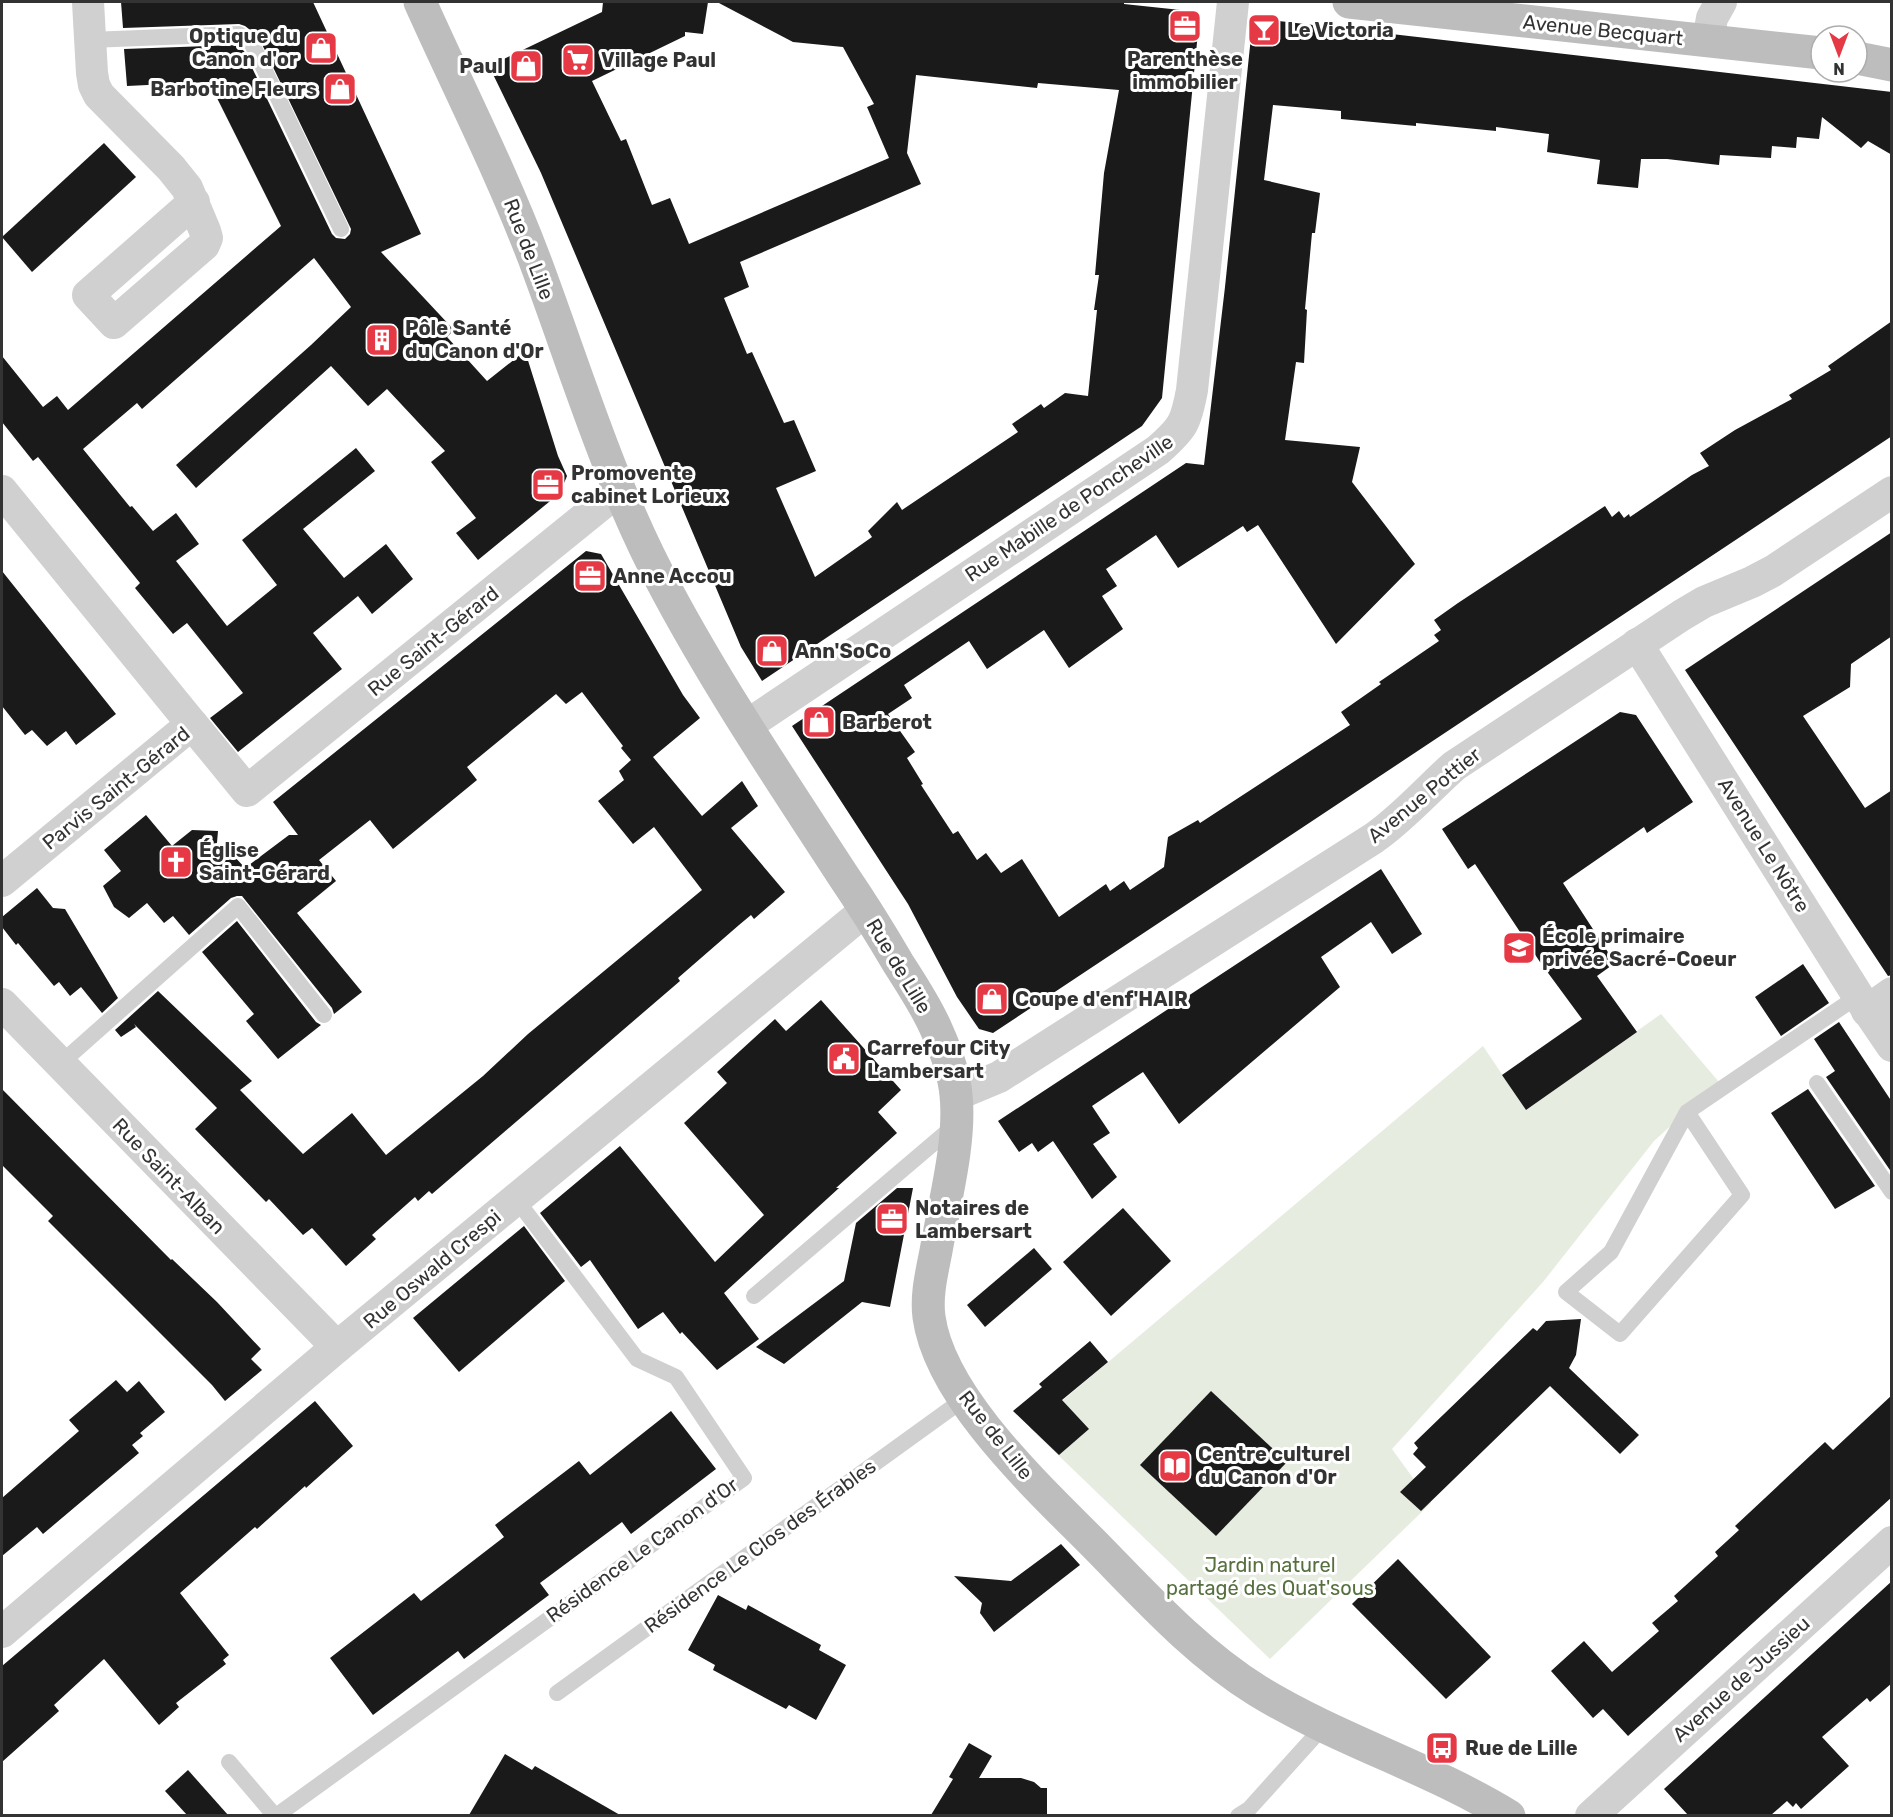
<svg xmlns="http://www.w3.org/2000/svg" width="1893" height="1817" viewBox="0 0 1893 1817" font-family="Rubik,sans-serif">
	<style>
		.green { fill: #e6ecdf }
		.building { fill: #1a1a1a; fill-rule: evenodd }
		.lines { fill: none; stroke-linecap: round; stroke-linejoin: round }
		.lane { stroke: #d0d0d0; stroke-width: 16 }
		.street { stroke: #d0d0d0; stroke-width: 32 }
		.secondary { stroke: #bdbdbd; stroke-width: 33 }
		.labels { text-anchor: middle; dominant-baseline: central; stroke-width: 6; stroke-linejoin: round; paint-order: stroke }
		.poi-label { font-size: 20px; font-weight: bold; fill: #333; stroke: #fff; text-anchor: start }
		.street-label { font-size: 20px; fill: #333; stroke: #fff }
		.park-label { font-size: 20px; fill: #56703f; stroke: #fff }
	</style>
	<rect width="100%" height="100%" fill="#fff"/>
	<path class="green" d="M 1661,1014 L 1719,1082 L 1654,1141 L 1543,1282 L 1392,1449 L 1431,1503 L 1270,1659 L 1030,1428 L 1483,1046 L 1526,1110 Z"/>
	<g class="building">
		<path d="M 121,2 L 313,2 L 421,234 L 381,252 L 454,330 L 447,337 L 487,381 L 525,351 L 558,456 L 567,476 L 560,493 L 478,560 L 456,533 L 476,518 L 431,462 L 445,451 L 387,389 L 368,406 L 331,366 L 196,488 L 176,465 L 311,345 L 351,307 L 314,258 L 142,409 L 137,403 L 83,449 L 130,507 L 132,506 L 153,531 L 176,513 L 199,544 L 176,561 L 227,626 L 277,585 L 242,540 L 356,448 L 375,471 L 303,529 L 344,578 L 386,544 L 413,579 L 372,614 L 358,596 L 313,633 L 342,669 L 238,752 L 210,718 L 243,693 L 187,623 L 173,634 L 135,588 L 140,583 L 38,457 L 33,461 L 2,422 L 2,356 L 43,407 L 57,396 L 68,410 L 281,226 L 209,82 L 127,86 L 124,49 L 236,45 L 244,51 L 332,234 L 336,238 L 345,239 L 350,234 L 351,229 L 258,36 L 245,26 L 239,24 L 123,28 Z"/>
		<path d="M 603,2 L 708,2 L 703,34 L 685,32 L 685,36 L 592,81 L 621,141 L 626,139 L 652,205 L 670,198 L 689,244 L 889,158 L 867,107 L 874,104 L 843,47 L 793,42 L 717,2 L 1124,2 L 1124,4 L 1190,11 L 1199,22 L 1162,398 L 1142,426 L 762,681 L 741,647 L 541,173 L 489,66 L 602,12 ZM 916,75 L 1037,88 L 1038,83 L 1119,90 L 1104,173 L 1095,275 L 1099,275 L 1094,310 L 1097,310 L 1088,396 L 1065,393 L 1044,408 L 1041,404 L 1012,424 L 1018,432 L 902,510 L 897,502 L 868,531 L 872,537 L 815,577 L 776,488 L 816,471 L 794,420 L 784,423 L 752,352 L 747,354 L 724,298 L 749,287 L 740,262 L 921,184 L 907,153 Z"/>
		<path d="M 1262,19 L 1892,92 L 1892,155 L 1868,141 L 1861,148 L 1822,117 L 1819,139 L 1797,137 L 1796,148 L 1772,146 L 1771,158 L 1720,155 L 1719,165 L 1667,159 L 1641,159 L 1638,188 L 1597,184 L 1600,160 L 1547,152 L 1549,134 L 1496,127 L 1496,131 L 1416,123 L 1416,126 L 1341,119 L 1341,111 L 1273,105 L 1264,180 L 1320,193 L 1315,233 L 1312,233 L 1305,309 L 1307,310 L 1304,363 L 1296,362 L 1285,440 L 1360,447 L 1352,482 L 1415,564 L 1336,644 L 1258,525 L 1247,532 L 1243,526 L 1178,568 L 1156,535 L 1106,569 L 1117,586 L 1102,596 L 1123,629 L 1069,668 L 1044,630 L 987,669 L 969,641 L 904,685 L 912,698 L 888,714 L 915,752 L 907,758 L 923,784 L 921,785 L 953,834 L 958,831 L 977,860 L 986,853 L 1001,873 L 1022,859 L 1059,917 L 1106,884 L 1110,891 L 1124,881 L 1130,890 L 1164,867 L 1168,837 L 1198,820 L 1200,823 L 1350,725 L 1341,712 L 1381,684 L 1379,682 L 1439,641 L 1434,635 L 1441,630 L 1434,620 L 1458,603 L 1605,506 L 1612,517 L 1619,511 L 1624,518 L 1629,514 L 1630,517 L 1692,475 L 1709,466 L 1700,453 L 1735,430 L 1792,399 L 1789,395 L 1831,370 L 1828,366 L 1892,321 L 1892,436 L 993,1033 L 979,1029 L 957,997 L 908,904 L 792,726 L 1186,463 L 1204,465 L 1225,287 L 1252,27 Z"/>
		<path d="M 104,143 L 136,177 L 32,272 L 2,237 Z"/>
		<path d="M 1892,532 L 1892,636 L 1851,664 L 1850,687 L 1803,716 L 1865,808 L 1892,790 L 1892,975 L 1888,976 L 1685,670 Z"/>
		<path d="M 586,551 L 601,554 L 683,695 L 700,718 L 653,757 L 702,816 L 742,781 L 758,806 L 731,828 L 785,892 L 754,919 L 751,915 L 739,925 L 678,978 L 680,981 L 432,1194 L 429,1191 L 418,1201 L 415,1197 L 372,1235 L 376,1239 L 346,1266 L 312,1228 L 303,1235 L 269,1199 L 266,1202 L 195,1129 L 217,1108 L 134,1024 L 136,1027 L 121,1037 L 115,1030 L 158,991 L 252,1081 L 240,1090 L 303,1154 L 352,1113 L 386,1155 L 483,1076 L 528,1034 L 702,890 L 654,827 L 633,844 L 598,801 L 624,780 L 619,771 L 631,760 L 621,748 L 623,746 L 582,692 L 566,704 L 556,694 L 467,767 L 477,780 L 393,849 L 370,820 L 319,860 L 336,881 L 297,913 L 362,992 L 334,1014 L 332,1008 L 242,896 L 237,896 L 231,898 L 189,935 L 173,916 L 164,923 L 147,903 L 129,918 L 114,907 L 103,886 L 121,871 L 104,850 L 146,815 L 172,846 L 192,830 L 218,831 L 216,854 L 234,856 L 245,868 L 289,835 L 298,835 L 273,802 Z"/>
		<path d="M 2,571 L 116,714 L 76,745 L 66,731 L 47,746 L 32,730 L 25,735 L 2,706 Z"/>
		<path d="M 1620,712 L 1636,715 L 1693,802 L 1647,833 L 1644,827 L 1563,883 L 1615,963 L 1597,976 L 1637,1032 L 1526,1110 L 1502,1075 L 1582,1019 L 1540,962 L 1475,864 L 1468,869 L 1442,829 Z"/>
		<path d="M 1381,869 L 1422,934 L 1392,954 L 1371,922 L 1321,957 L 1340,987 L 1179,1124 L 1143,1072 L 1092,1106 L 1110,1133 L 1093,1144 L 1117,1177 L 1092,1199 L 1053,1141 L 1038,1152 L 1032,1143 L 1019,1152 L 998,1121 Z"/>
		<path d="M 37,888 L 53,908 L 65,909 L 118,998 L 102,1013 L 81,987 L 70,996 L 59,982 L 54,986 L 18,943 L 16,945 L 2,927 L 2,917 Z"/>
		<path d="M 237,921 L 316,1022 L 321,1025 L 278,1059 L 246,1021 L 254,1014 L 202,952 Z"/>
		<path d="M 1803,964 L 1829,1003 L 1781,1036 L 1755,997 Z"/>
		<path d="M 821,1000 L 901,1090 L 878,1112 L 897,1133 L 836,1188 L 839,1188 L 724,1293 L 759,1339 L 717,1370 L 682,1332 L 680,1334 L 663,1312 L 638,1329 L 590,1260 L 581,1267 L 540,1213 L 620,1146 L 715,1262 L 764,1215 L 684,1123 L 727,1083 L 717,1072 L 775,1019 L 786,1031 Z"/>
		<path d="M 1839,1022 L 1892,1102 L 1892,1173 L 1826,1077 L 1835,1071 L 1814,1039 Z"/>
		<path d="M 2,1089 L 171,1260 L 172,1259 L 217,1302 L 261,1349 L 251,1359 L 262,1370 L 225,1401 L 212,1385 L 48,1221 L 53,1216 L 2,1165 Z"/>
		<path d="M 1808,1089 L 1875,1186 L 1835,1209 L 1771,1113 Z"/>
		<path d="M 897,1188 L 913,1188 L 890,1307 L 862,1302 L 784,1364 L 756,1347 L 844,1281 L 856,1223 Z"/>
		<path d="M 1123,1208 L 1171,1261 L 1111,1316 L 1063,1262 Z"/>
		<path d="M 524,1226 L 565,1281 L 459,1372 L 413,1318 Z"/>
		<path d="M 1034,1248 L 1052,1269 L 985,1327 L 967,1305 Z"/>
		<path d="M 1581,1319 L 1576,1355 L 1569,1368 L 1639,1435 L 1620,1454 L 1550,1386 L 1421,1511 L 1400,1492 L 1426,1467 L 1413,1454 L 1418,1448 L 1414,1443 L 1533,1328 L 1537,1331 L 1546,1321 Z"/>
		<path d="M 1090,1341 L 1108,1362 L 1062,1400 L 1089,1429 L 1059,1455 L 1013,1411 L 1042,1387 L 1039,1384 Z"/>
		<path d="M 116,1380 L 127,1392 L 139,1381 L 165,1412 L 140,1433 L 143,1436 L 132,1445 L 139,1453 L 43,1534 L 37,1527 L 2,1556 L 2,1498 L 79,1431 L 69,1420 Z"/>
		<path d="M 1211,1391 L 1287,1462 L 1216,1536 L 1140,1465 Z"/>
		<path d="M 1892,1395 L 1892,1497 L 1628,1736 L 1603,1709 L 1593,1718 L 1551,1671 L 1584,1641 L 1612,1672 L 1659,1631 L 1652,1623 L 1678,1601 L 1674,1596 L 1718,1556 L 1715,1552 L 1739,1530 L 1735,1526 L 1825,1442 L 1833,1450 Z"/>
		<path d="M 315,1401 L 353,1446 L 306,1488 L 305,1486 L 257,1529 L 255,1527 L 180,1593 L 229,1655 L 223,1660 L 226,1664 L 176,1703 L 179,1707 L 159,1725 L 104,1659 L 54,1705 L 59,1711 L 2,1762 L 2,1666 Z"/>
		<path d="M 671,1411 L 716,1469 L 631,1534 L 622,1522 L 540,1583 L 549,1595 L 464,1659 L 458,1651 L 373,1715 L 330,1658 L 414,1593 L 421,1601 L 504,1537 L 495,1525 L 579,1461 L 590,1475 Z"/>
		<path d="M 1061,1544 L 1080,1565 L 994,1632 L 980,1613 L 982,1603 L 954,1576 L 1011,1581 Z"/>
		<path d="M 1398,1559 L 1491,1657 L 1446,1699 L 1352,1604 Z"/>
		<path d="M 1892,1581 L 1892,1683 L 1870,1702 L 1867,1698 L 1822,1737 L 1849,1766 L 1801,1809 L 1796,1803 L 1793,1807 L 1787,1801 L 1771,1815 L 1688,1815 L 1664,1789 Z"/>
		<path d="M 718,1595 L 746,1610 L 748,1605 L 821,1645 L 819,1650 L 846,1665 L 816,1720 L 789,1705 L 786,1709 L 713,1670 L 715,1665 L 688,1650 Z"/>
		<path d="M 969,1743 L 992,1756 L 979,1778 L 1021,1778 L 1034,1782 L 1041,1788 L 1047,1788 L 1047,1815 L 931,1815 L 953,1779 L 949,1777 Z"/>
		<path d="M 505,1754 L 532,1770 L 535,1766 L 620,1815 L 469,1815 Z"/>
		<path d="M 188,1770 L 228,1815 L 187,1815 L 165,1791 Z"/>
	</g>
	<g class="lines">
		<g class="lane">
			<path d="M 90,40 L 239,34 L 252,44 L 341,229"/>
			<path d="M 60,1064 L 238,906 L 324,1015"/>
			<path d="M 1817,1083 L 1892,1192"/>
			<path d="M 1687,1112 L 1742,1195 L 1620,1334 L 1566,1292 L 1611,1252 L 1687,1112 L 1858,996"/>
			<path d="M 754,1296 L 955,1125"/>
			<path d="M 557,1693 L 964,1399"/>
			<path d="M 229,1762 L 275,1816"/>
			<path d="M 276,1816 L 744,1478 L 676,1377 L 637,1359 L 516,1199"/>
			<path d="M 1238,1816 L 1249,1809 L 1323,1727"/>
		</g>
		<g class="street">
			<path d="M 88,2 L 92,73 L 94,85 L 99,95 L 171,168 L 187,188 L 205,231 L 207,238 L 204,245 L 114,323 L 88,295 L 194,202"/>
			<path d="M 1708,41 L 1712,18 L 1721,2"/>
			<path d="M 2,491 L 192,724"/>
			<path d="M 1637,644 L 1858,996 L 1892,1046"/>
			<path d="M 746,726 L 1158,450 C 1183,428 1186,423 1192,390 L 1233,2"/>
			<path d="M 2,881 L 192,724 L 247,791 L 619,490"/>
			<path d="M 2,1004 L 337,1347"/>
			<path d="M 1867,1011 L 1892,993"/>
			<path d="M 956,1095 L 999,1077 L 1374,838 C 1404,817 1427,790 1454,766 L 1682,615 L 1704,602 L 1752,582 L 1773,571 L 1892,492"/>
			<path d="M 2,1632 L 337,1347 L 866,910"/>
			<path d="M 1591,1816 L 1892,1542"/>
		</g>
		<g class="secondary">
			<path d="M 420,2 C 458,87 501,171 534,258 C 576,370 610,486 667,591 C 720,690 783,783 844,877 C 863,905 881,934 898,963 C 912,985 927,1007 937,1031 C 946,1051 954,1073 956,1095 C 961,1142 944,1204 936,1251 C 932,1272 926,1295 929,1317 C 940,1399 1043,1492 1099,1549 C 1149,1600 1197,1653 1258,1691 C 1338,1740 1429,1767 1509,1816"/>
			<path d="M 1349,2 L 1821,53"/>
			<path d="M 1857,58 L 1892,65"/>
		</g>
	</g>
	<defs>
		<g id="office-square" transform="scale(1.725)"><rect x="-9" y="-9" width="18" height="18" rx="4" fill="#e63946" stroke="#fff"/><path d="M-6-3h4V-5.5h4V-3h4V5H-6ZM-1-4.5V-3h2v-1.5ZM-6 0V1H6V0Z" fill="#fff"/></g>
		<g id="bar-square" transform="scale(1.725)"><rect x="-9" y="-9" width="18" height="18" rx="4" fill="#e63946" stroke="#fff"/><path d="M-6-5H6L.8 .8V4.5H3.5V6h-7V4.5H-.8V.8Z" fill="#fff"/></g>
		<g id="shop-square" transform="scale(1.725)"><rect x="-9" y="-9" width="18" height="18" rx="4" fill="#e63946" stroke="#fff"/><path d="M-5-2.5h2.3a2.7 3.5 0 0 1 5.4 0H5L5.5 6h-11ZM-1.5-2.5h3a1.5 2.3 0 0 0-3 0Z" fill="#fff"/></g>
		<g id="supermarket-square" transform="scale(1.725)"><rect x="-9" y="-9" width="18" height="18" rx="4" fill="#e63946" stroke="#fff"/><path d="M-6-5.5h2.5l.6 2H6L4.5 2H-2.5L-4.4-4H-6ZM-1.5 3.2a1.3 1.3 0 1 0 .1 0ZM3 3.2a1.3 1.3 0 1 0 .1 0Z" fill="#fff"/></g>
		<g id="building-square" transform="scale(1.725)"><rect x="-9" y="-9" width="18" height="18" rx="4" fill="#e63946" stroke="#fff"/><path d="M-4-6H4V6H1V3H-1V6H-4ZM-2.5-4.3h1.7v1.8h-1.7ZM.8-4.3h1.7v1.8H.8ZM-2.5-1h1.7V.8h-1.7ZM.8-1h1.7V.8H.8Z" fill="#fff"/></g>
		<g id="church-square" transform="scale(1.725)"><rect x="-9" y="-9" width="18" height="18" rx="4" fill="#e63946" stroke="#fff"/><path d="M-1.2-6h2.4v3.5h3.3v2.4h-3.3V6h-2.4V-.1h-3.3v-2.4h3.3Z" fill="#fff"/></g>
		<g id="school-square" transform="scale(1.725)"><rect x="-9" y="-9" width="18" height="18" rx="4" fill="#e63946" stroke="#fff"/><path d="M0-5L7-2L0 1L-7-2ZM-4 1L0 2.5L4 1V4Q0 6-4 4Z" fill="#fff"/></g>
		<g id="civic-square" transform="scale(1.725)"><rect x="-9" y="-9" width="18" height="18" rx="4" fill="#e63946" stroke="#fff"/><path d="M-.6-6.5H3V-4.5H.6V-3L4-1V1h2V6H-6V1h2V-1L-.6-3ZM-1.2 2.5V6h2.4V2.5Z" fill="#fff"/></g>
		<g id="library-square" transform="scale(1.725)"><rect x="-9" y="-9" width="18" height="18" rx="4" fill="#e63946" stroke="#fff"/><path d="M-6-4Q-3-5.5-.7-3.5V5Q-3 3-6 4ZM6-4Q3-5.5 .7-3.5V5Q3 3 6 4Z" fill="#fff"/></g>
		<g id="bus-square" transform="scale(1.725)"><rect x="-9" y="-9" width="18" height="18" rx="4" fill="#e63946" stroke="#fff"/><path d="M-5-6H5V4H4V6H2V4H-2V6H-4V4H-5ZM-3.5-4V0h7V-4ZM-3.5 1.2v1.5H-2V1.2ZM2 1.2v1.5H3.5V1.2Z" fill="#fff"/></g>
	</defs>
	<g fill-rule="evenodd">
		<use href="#office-square" x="1185" y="26"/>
		<use href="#bar-square" x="1264" y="30"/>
		<use href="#shop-square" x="321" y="48"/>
		<use href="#supermarket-square" x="578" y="60"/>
		<use href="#shop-square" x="526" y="66"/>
		<use href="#shop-square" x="340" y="89"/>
		<use href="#building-square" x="382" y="340"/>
		<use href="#office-square" x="548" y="485"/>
		<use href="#office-square" x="590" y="576"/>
		<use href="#shop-square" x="772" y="651"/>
		<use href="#shop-square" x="819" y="722"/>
		<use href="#church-square" x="176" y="862"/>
		<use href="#school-square" x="1519" y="948"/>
		<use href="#shop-square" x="992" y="999"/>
		<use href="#civic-square" x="844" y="1059"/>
		<use href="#office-square" x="892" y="1219"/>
		<use href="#library-square" x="1175" y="1466"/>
		<use href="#bus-square" x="1442" y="1748"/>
	</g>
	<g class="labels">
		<g class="poi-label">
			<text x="1287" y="30">Le Victoria</text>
			<text x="298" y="36" text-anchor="end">Optique du<tspan x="298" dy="23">Canon d'or</tspan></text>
			<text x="1185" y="59" text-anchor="middle">Parenthèse<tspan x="1185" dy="23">immobilier</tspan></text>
			<text x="601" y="60">Village Paul</text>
			<text x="503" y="66" text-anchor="end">Paul</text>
			<text x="317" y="89" text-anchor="end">Barbotine Fleurs</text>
			<text x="405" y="328">Pôle Santé<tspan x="405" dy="23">du Canon d'Or</tspan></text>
			<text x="571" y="473">Promovente<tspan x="571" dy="23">cabinet Lorieux</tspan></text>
			<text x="613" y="576">Anne Accou</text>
			<text x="795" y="651">Ann'SoCo</text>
			<text x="842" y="722">Barberot</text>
			<text x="199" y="850">Église<tspan x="199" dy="23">Saint-Gérard</tspan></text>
			<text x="1542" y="936">École primaire<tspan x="1542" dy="23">privée Sacré-Coeur</tspan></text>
			<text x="1015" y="999">Coupe d'enf'HAIR</text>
			<text x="867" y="1048">Carrefour City<tspan x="867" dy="23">Lambersart</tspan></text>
			<text x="915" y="1208">Notaires de<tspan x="915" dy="23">Lambersart</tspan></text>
			<text x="1198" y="1454">Centre culturel<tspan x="1198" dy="23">du Canon d'Or</tspan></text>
			<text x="1465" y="1748">Rue de Lille</text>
		</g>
		<g class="street-label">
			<text transform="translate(1603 30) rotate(6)">Avenue Becquart</text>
			<text transform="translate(529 249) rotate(69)">Rue de Lille</text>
			<text transform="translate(1069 508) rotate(-34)">Rue Mabille de Poncheville</text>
			<text transform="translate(433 641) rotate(-39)">Rue Saint-Gérard</text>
			<text transform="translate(116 788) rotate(-39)">Parvis Saint-Gérard</text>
			<text transform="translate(1424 795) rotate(-39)">Avenue Pottier</text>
			<text transform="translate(1764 845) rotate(58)">Avenue Le Nôtre</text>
			<text transform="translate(899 966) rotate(59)">Rue de Lille</text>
			<text transform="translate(169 1176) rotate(46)">Rue Saint-Alban</text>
			<text transform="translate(432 1269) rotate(-40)">Rue Oswald Crespi</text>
			<text transform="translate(996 1435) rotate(52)">Rue de Lille</text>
			<text transform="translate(760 1546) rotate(-36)">Résidence Le Clos des Érables</text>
			<text transform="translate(642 1550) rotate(-36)">Résidence Le Canon d'Or</text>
			<text transform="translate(1741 1679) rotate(-42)">Avenue de Jussieu</text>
		</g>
		<g class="park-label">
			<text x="1270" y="1565">Jardin naturel<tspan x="1270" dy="23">partagé des Quat'sous</tspan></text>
		</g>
	</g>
	<rect width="1893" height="1817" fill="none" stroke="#333333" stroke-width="6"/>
	<g transform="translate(1839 54) rotate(180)"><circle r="28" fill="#ffffff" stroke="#adadad" stroke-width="1.5"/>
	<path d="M0-4.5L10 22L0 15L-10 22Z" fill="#e63946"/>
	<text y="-9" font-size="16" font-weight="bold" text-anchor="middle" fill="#333333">N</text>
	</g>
</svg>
